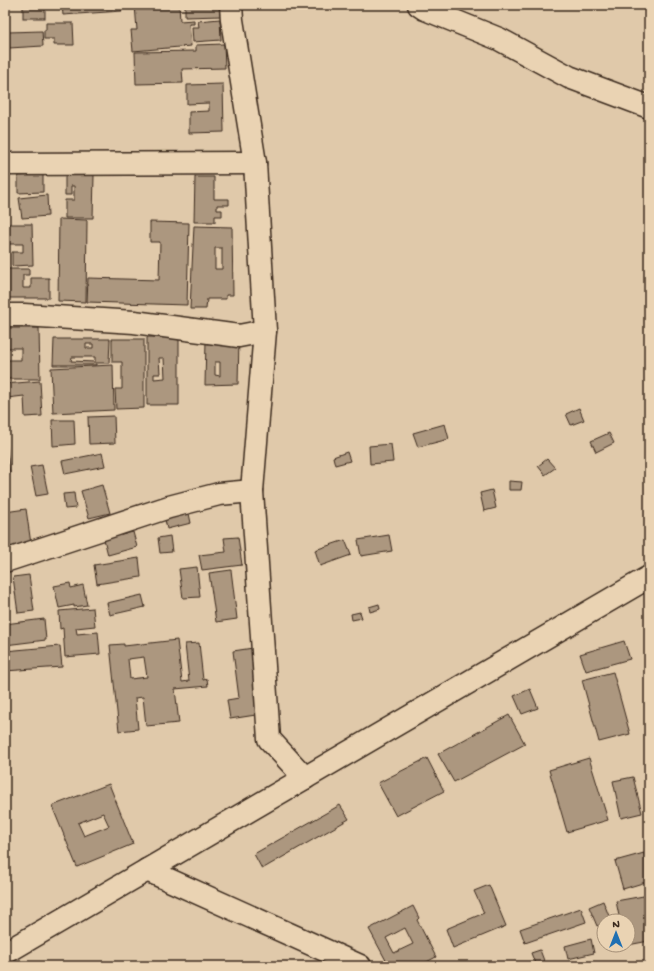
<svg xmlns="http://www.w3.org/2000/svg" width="654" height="971" viewBox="0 0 654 971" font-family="'Gochi Hand',sans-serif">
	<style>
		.building { fill: #ac977f; stroke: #3b2a1e; fill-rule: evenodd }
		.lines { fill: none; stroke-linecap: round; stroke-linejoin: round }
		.minor-casing { stroke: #3b2a1e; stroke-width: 25 }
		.minor { stroke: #ead3b3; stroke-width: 22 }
	</style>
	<rect width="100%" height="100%" fill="#e0c9aa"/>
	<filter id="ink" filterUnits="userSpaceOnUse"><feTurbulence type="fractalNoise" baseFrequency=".025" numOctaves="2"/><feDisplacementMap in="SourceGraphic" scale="8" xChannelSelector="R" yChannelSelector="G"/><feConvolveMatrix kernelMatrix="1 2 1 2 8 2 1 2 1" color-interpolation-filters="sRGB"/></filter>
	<g filter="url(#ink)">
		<g class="building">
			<rect x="23" y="5" width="22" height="13"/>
			<path d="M 62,5 L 122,5 L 122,11 L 63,15 Z"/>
			<path d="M 135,5 L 179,5 L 180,21 L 194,20 L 194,24 L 189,24 L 191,46 L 133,51 L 131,30 L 137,30 Z"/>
			<path d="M 185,5 L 221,5 L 221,16 L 185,17 Z"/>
			<path d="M 220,19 L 221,40 L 193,42 L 192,27 L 199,27 L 198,21 Z"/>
			<path d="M 46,23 L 73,23 L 74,45 L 54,45 L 54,39 L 44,39 L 44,30 L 46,30 Z"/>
			<path d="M 42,31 L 43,46 L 9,48 L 8,32 Z"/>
			<path d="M 224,44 L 225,68 L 182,69 L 183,83 L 136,84 L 135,52 L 196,51 L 196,45 Z"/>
			<path d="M 223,84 L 224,132 L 189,133 L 189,112 L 209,111 L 209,103 L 187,104 L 187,85 Z"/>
			<path d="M 43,175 L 43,192 L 18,193 L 18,176 Z"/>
			<path d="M 65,175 L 94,175 L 93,218 L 65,218 L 65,200 L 74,200 L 74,186 L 71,186 L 71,195 L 65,195 Z"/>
			<path d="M 195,177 L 214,177 L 214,199 L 229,199 L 229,205 L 217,205 L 217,210 L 222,210 L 222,216 L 215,216 L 215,222 L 194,222 Z"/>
			<path d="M 47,195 L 48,216 L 22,218 L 19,198 Z"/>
			<path d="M 59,219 L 87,220 L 86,302 L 58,301 Z"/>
			<path d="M 150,222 L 189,223 L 187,305 L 87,302 L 88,278 L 159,280 L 160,242 L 150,242 Z"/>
			<path d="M 5,224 L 32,224 L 33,265 L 12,266 L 12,252 L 23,252 L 23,244 L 8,244 L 8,265 L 5,265 Z"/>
			<path d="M 194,226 L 232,227 L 233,295 L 226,295 L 226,299 L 207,299 L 206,309 L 190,309 ZM 215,248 L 222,248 L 222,269 L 215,269 Z"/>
			<path d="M 5,269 L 29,269 L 29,275 L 23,275 L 23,288 L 31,288 L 31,278 L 49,278 L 49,298 L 5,298 Z"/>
			<path d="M 5,328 L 39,328 L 40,379 L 5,379 L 5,360 L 21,360 L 21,348 L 5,348 Z"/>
			<path d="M 147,337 L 179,337 L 179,405 L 147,405 ZM 159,358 L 164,358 L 165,378 L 154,379 L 154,374 L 160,374 Z"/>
			<path d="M 54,339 L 110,339 L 109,363 L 96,363 L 96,365 L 53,365 ZM 86,344 L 93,344 L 93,348 L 86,348 ZM 72,357 L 95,357 L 95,362 L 71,361 Z"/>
			<path d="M 112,339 L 144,339 L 144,408 L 116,409 L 115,389 L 122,389 L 122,362 L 112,362 Z"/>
			<path d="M 239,339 L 238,384 L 205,385 L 206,340 ZM 215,362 L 220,362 L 220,376 L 215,375 Z"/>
			<path d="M 113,365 L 114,410 L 53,413 L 51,368 Z"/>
			<path d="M 40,381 L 42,416 L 25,417 L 24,396 L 7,398 L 8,420 L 5,420 L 5,384 Z"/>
			<path d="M 579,408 L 584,420 L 571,425 L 566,414 Z"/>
			<path d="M 114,416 L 115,443 L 89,444 L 88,417 Z"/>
			<path d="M 52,420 L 74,420 L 75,444 L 53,446 Z"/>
			<path d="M 445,424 L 449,439 L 418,447 L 413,433 Z"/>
			<path d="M 609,433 L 614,443 L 596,452 L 591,441 Z"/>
			<path d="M 5,434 L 10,474 L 5,475 Z"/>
			<path d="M 391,444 L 393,462 L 370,464 L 369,446 Z"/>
			<path d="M 347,452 L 350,461 L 335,465 L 333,457 Z"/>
			<path d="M 102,453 L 105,466 L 65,474 L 62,461 Z"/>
			<path d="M 547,459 L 555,468 L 545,475 L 538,466 Z"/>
			<path d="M 42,465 L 48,494 L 36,496 L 30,467 Z"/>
			<path d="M 509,481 L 522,482 L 521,490 L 509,490 Z"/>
			<path d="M 102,485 L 110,513 L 89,518 L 81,491 Z"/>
			<path d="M 492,490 L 496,508 L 484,511 L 480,493 Z"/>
			<path d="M 74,493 L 76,508 L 65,509 L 63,494 Z"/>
			<path d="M 26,509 L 31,544 L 5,548 L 5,512 Z"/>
			<path d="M 188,509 L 191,523 L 167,529 L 164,515 Z"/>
			<path d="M 133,532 L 137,547 L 108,555 L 104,539 Z"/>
			<path d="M 389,535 L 392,551 L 361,556 L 358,540 Z"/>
			<path d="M 170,536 L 172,552 L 160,553 L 158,538 Z"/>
			<path d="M 238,537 L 242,565 L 202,570 L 199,555 L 226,552 L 224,538 Z"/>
			<path d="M 345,540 L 351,555 L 320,566 L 315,550 Z"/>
			<path d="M 139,558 L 141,577 L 97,584 L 94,565 Z"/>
			<path d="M 197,567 L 200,597 L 183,598 L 179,569 Z"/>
			<path d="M 231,570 L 237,619 L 216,622 L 209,573 Z"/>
			<path d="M 29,575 L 34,611 L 18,613 L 13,577 Z"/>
			<path d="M 70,583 L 71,588 L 83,585 L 87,605 L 74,607 L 74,605 L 59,608 L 54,586 Z"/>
			<path d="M 142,595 L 145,607 L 110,615 L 107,603 Z"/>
			<path d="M 379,604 L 380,609 L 370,612 L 369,607 Z"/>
			<path d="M 93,608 L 95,626 L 76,628 L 77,634 L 98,632 L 100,654 L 65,657 L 63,628 L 60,629 L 59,611 Z"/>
			<path d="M 360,612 L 362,618 L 352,620 L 351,614 Z"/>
			<path d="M 44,619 L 46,640 L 5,645 L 5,624 Z"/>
			<path d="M 177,640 L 182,682 L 189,681 L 185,644 L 199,643 L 203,680 L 207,679 L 208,686 L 175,689 L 179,723 L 146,726 L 143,697 L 135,698 L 138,729 L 119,731 L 110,645 L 124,644 L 124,646 ZM 144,657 L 147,677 L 130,679 L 128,659 Z"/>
			<path d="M 624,641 L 630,659 L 586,671 L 580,654 Z"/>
			<path d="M 60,646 L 62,667 L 5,671 L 5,651 Z"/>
			<path d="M 253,648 L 262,714 L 230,719 L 227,700 L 239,698 L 233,651 Z"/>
			<path d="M 613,672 L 630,734 L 599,742 L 582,680 Z"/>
			<path d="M 530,689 L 538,708 L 522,714 L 514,696 Z"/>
			<path d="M 509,715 L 525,744 L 454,782 L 438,754 Z"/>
			<path d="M 427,758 L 444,791 L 396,816 L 378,783 Z"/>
			<path d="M 589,758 L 608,820 L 567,832 L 549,770 Z"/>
			<path d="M 633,777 L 642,813 L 621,818 L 613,781 Z"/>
			<path d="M 109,784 L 133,844 L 77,867 L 52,806 ZM 103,813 L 109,826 L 84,836 L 78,823 Z"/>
			<path d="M 340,805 L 349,819 L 262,869 L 254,854 Z"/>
			<path d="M 644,853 L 649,870 L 649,881 L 623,889 L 615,861 Z"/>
			<path d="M 489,885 L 506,926 L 453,948 L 446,929 L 484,913 L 474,891 Z"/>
			<path d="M 649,895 L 649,941 L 628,945 L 628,921 L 620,921 L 616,901 Z"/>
			<path d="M 603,901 L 611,921 L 604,921 L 604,924 L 597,926 L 589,907 Z"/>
			<path d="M 413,906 L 419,918 L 417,920 L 436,957 L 419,966 L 389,966 L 369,929 ZM 405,928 L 413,944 L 394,953 L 386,938 Z"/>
			<path d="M 581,908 L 586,922 L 525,943 L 520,929 Z"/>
			<path d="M 591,939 L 594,953 L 568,959 L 565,946 Z"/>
			<path d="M 540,950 L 546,966 L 536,966 L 531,953 Z"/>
		</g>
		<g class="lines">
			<g class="minor-casing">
				<g id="minor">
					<path d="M 231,5 L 232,20 L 255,163 L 265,331 L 252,491 L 269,739 L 305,778"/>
					<path d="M 419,5 L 425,9 L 499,39 L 569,77 L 649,107"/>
					<path d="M 5,164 L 255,163"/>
					<path d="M 5,315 L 24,315 L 134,322 L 239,336 L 265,331"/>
					<path d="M 5,561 L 169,507 L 219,494 L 252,491"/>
					<path d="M 147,870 L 360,966"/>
					<path d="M 5,953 L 649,577"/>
				</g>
			</g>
			<use href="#minor" class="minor"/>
		</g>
	</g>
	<rect width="654" height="971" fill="none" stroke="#ead3b3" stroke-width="20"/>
	<rect x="10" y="10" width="634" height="951" fill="none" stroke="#3b2a1e" stroke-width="1.5" filter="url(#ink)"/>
	<g transform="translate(616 933)"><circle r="19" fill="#ead3b3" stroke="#a48f77"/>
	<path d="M0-3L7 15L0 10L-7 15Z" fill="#1f6fb2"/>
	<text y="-6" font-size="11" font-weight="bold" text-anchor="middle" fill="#3b2a1e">N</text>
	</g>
</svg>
